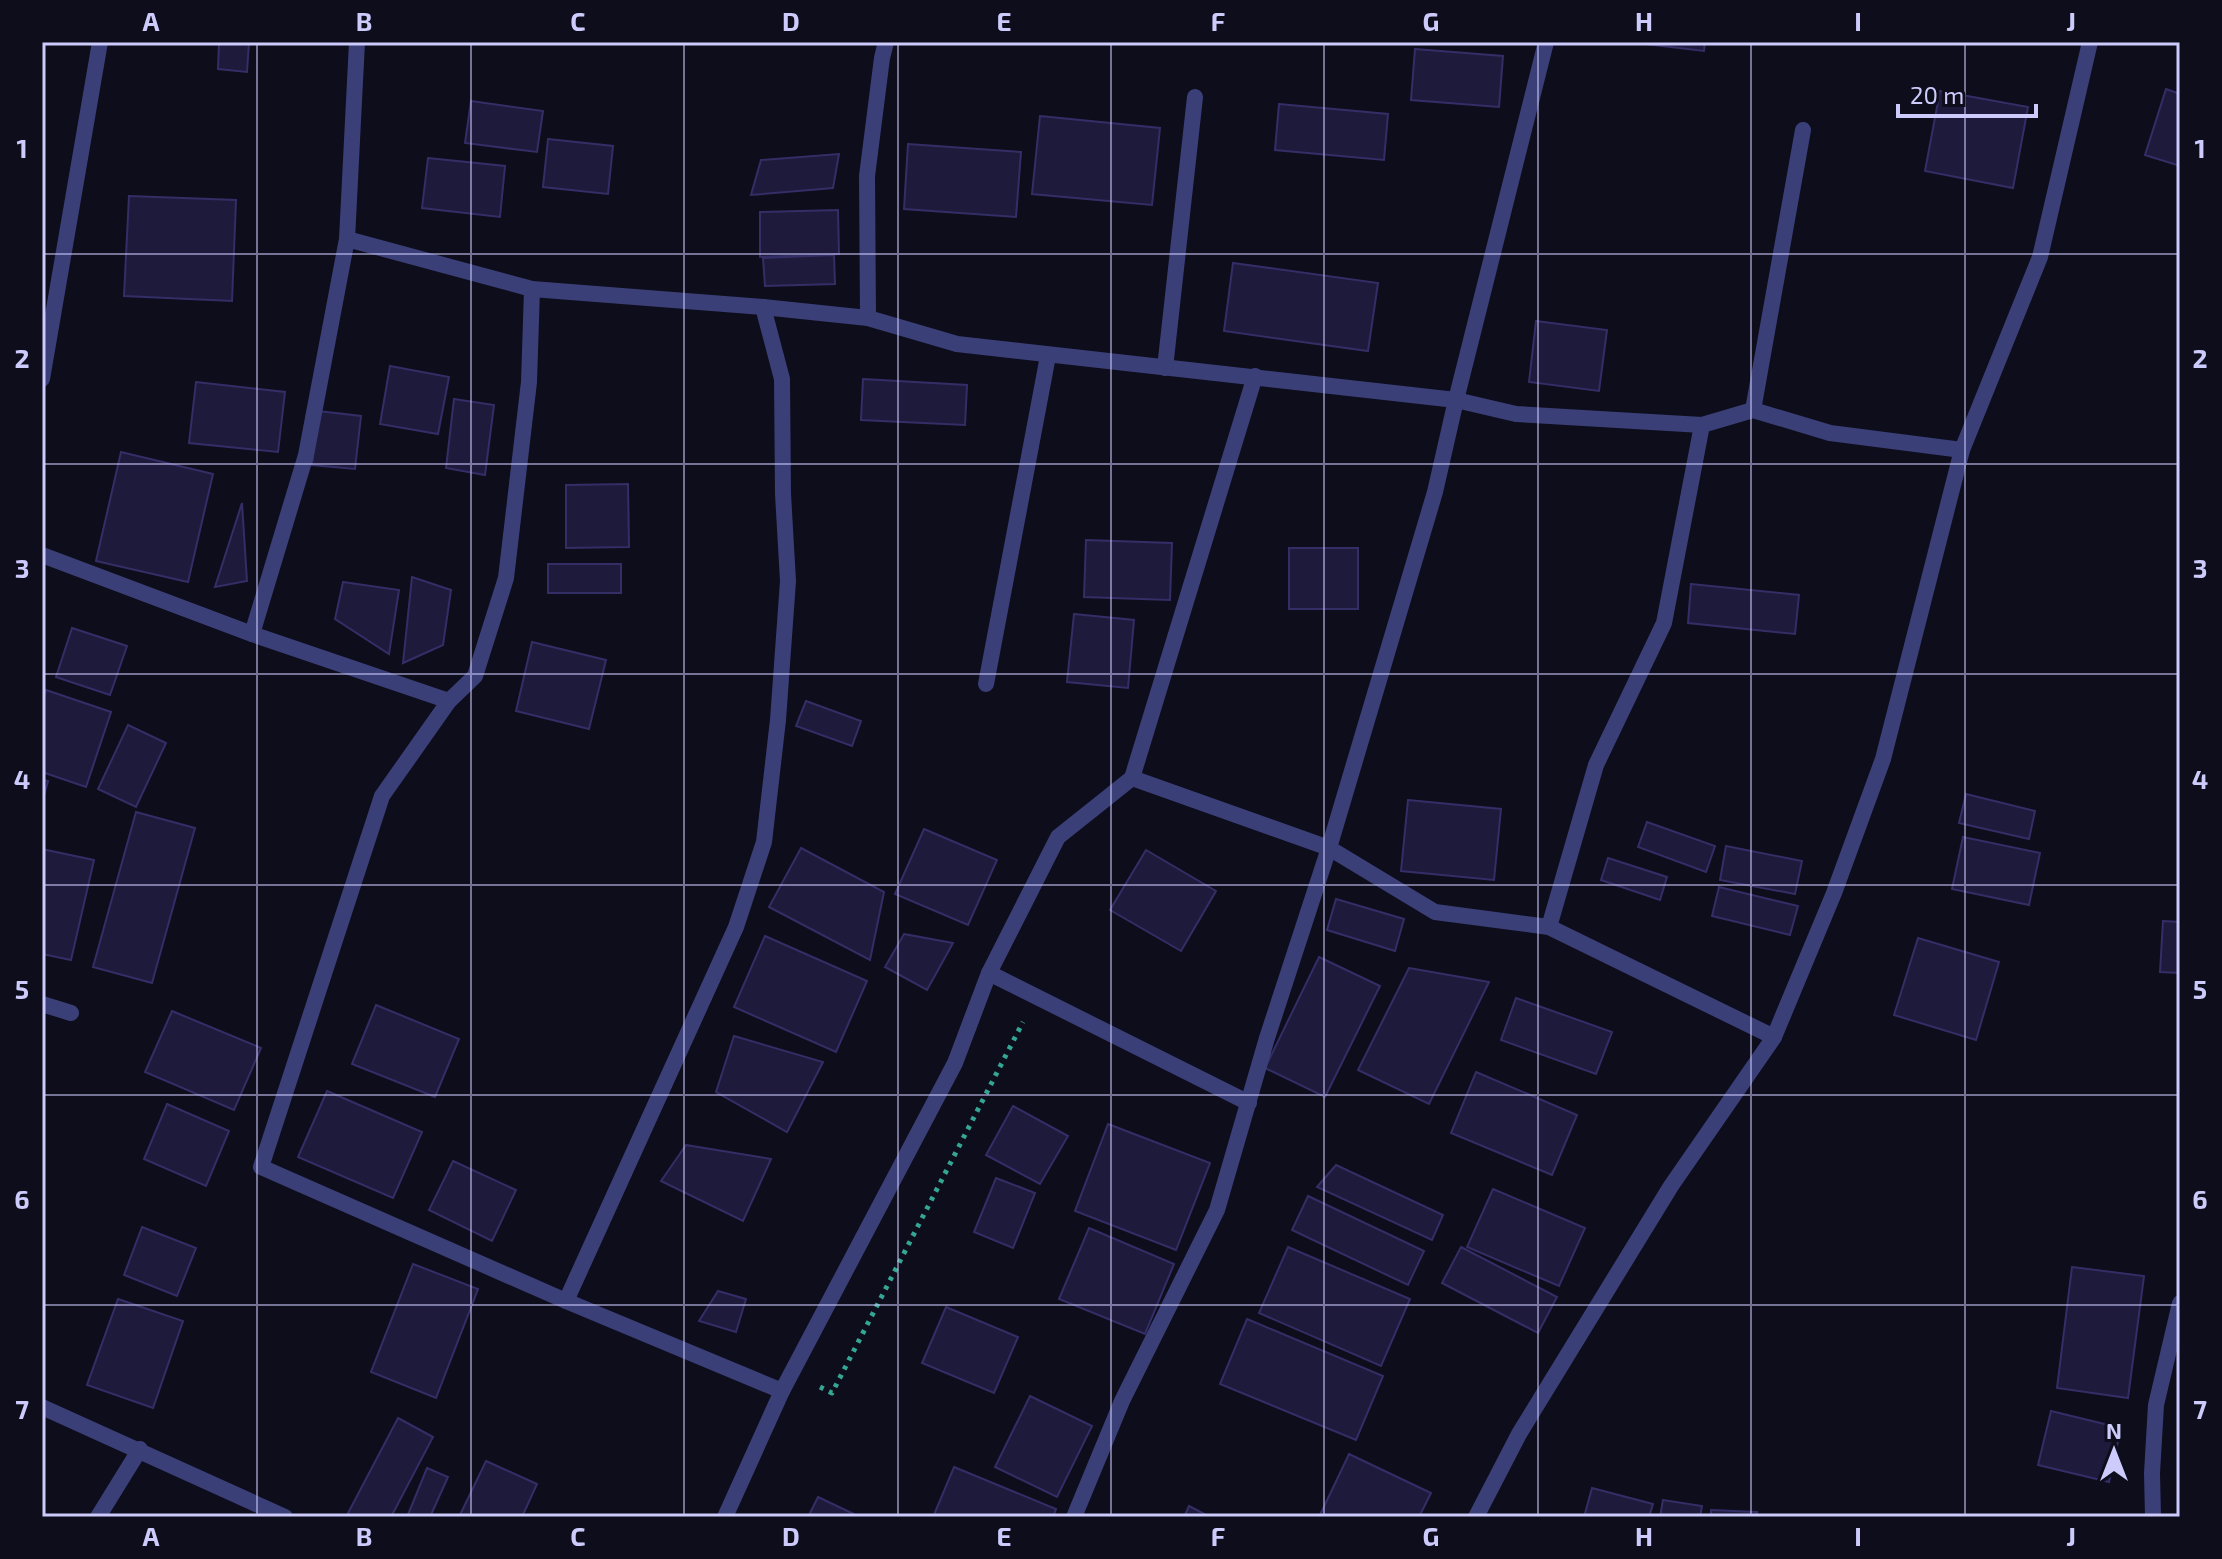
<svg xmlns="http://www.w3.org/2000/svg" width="2222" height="1559" viewBox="0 0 2222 1559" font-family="'Exo 2',sans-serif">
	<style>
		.building { fill: #1e1a3c; stroke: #332e66; stroke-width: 2 }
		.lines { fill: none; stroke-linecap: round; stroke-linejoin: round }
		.path { stroke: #35a694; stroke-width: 5; stroke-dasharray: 4 6; stroke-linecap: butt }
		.street { stroke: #3b3f78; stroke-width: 16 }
		.grid { fill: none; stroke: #cccbfb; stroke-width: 2; stroke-opacity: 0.55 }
		.neatline { fill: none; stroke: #cccbfb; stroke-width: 3 }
		.grid-label { font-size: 26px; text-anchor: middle; font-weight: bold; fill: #cccbfb }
	</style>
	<rect width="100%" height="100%" fill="#0e0d1c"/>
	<g class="building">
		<path d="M 219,42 L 249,42 L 247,72 L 218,69 Z"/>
		<path d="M 1628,42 L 1705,42 L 1704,51 Z"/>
		<path d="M 1415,49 L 1503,56 L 1499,107 L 1411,100 Z"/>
		<path d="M 2166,89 L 2180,94 L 2180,166 L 2145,155 Z"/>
		<path d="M 1940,91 L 2028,107 L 2013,188 L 1925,171 Z"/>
		<path d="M 471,101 L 543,111 L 537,152 L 465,143 Z"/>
		<path d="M 1279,104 L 1388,114 L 1384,160 L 1275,150 Z"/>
		<path d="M 1040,116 L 1160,128 L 1152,205 L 1032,194 Z"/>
		<path d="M 548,139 L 613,146 L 608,194 L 543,187 Z"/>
		<path d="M 908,144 L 1021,152 L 1016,217 L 904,209 Z"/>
		<path d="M 839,154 L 833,188 L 751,195 L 761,160 Z"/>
		<path d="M 428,158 L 505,166 L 500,217 L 422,208 Z"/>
		<path d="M 129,196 L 236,200 L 232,301 L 124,296 Z"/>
		<path d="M 838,210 L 839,254 L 760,257 L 760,212 Z"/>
		<path d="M 834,255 L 835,284 L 765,286 L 763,258 Z"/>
		<path d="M 1233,263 L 1378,283 L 1368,351 L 1224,331 Z"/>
		<path d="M 1536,321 L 1607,330 L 1599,391 L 1529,382 Z"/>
		<path d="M 390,366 L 449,377 L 438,434 L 380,424 Z"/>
		<path d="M 863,379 L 967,385 L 965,425 L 861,420 Z"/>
		<path d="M 196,382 L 285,392 L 278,452 L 189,443 Z"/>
		<path d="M 454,399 L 494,405 L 485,475 L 446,468 Z"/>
		<path d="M 318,411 L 361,416 L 355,469 L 312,465 Z"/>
		<path d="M 121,452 L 213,474 L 188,582 L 96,561 Z"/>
		<path d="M 628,484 L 629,547 L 566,548 L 566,485 Z"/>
		<path d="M 242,503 L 247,581 L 215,587 Z"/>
		<path d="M 1086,540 L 1172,543 L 1170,600 L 1084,597 Z"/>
		<rect x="1289" y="548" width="69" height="61"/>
		<rect x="548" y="564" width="73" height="29"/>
		<path d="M 412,577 L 451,590 L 443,645 L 403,663 Z"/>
		<path d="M 343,582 L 399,590 L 389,654 L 335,619 Z"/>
		<path d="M 1691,584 L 1799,595 L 1795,634 L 1688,623 Z"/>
		<path d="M 1074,614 L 1134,620 L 1128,688 L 1067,682 Z"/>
		<path d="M 72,628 L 127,646 L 110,695 L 56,677 Z"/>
		<path d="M 532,642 L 606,660 L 589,729 L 516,711 Z"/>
		<path d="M 46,690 L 111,712 L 86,787 L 42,772 L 42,703 Z"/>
		<path d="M 806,701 L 861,721 L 852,746 L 796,726 Z"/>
		<path d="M 128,725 L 166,743 L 136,807 L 98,789 Z"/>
		<path d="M 42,780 L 48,781 L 42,803 Z"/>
		<path d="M 1966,794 L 2035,811 L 2029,839 L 1959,823 Z"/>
		<path d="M 1408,800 L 1501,809 L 1494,880 L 1401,871 Z"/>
		<path d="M 136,812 L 195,828 L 152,983 L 93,967 Z"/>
		<path d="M 1647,822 L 1715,846 L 1706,872 L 1638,847 Z"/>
		<path d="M 924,829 L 997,860 L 968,925 L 895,894 Z"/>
		<path d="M 1963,837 L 2040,853 L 2029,905 L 1952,889 Z"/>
		<path d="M 1726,846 L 1802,861 L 1795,894 L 1720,880 Z"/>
		<path d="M 801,848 L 884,892 L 870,960 L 769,907 Z"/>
		<path d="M 42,849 L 94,860 L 71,960 L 42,954 Z"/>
		<path d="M 1146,850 L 1216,891 L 1181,951 L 1110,910 Z"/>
		<path d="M 1608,858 L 1667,877 L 1660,900 L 1601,880 Z"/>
		<path d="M 1719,887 L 1798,906 L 1790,935 L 1712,916 Z"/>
		<path d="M 1336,899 L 1404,919 L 1395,951 L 1327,930 Z"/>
		<path d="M 2163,921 L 2180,922 L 2180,973 L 2160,972 Z"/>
		<path d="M 904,934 L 953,943 L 927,990 L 885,967 Z"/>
		<path d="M 765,936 L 867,981 L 836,1052 L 734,1007 Z"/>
		<path d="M 1918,938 L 1999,962 L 1976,1040 L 1894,1015 Z"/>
		<path d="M 1319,957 L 1380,986 L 1325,1097 L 1265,1068 Z"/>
		<path d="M 1409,968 L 1489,982 L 1429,1104 L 1358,1070 Z"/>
		<path d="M 1516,998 L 1612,1032 L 1596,1074 L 1501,1040 Z"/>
		<path d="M 376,1005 L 459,1039 L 435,1097 L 352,1064 Z"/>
		<path d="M 172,1011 L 261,1048 L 234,1110 L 145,1072 Z"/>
		<path d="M 734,1036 L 823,1062 L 787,1132 L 716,1092 Z"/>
		<path d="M 1476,1072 L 1577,1115 L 1552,1175 L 1451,1133 Z"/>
		<path d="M 327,1091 L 422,1132 L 393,1198 L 298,1157 Z"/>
		<path d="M 167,1104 L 229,1131 L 206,1186 L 144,1159 Z"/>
		<path d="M 1013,1106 L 1068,1136 L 1040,1184 L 986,1155 Z"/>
		<path d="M 1108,1124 L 1210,1163 L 1176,1250 L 1075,1211 Z"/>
		<path d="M 686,1145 L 771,1159 L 743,1221 L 661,1181 Z"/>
		<path d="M 453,1161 L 516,1190 L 492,1241 L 429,1210 Z"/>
		<path d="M 1336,1165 L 1443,1215 L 1432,1240 L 1317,1187 Z"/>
		<path d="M 996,1178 L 1035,1193 L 1013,1248 L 974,1232 Z"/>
		<path d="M 1493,1189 L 1585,1228 L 1559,1286 L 1467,1247 Z"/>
		<path d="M 1308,1196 L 1424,1251 L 1408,1285 L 1292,1230 Z"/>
		<path d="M 142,1227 L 196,1248 L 177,1296 L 124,1275 Z"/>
		<path d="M 1089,1228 L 1174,1264 L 1145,1334 L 1059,1299 Z"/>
		<path d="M 1288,1247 L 1410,1299 L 1381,1366 L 1259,1313 Z"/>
		<path d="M 1461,1247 L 1557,1297 L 1538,1333 L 1442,1283 Z"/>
		<path d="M 413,1264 L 478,1289 L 436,1398 L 371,1372 Z"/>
		<path d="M 2072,1267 L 2144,1276 L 2128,1398 L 2057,1388 Z"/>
		<path d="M 718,1291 L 746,1299 L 736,1332 L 699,1321 Z"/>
		<path d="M 118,1299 L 183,1321 L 153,1408 L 87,1385 Z"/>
		<path d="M 946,1307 L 1018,1337 L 994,1393 L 922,1363 Z"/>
		<path d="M 1247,1319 L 1383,1376 L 1356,1440 L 1220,1384 Z"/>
		<path d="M 1030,1396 L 1092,1426 L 1057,1497 L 995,1467 Z"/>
		<path d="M 2051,1411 L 2121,1428 L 2109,1482 L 2038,1465 Z"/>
		<path d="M 398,1418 L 433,1437 L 391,1517 L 351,1517 L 347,1515 Z"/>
		<path d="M 1349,1454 L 1431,1493 L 1419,1517 L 1319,1517 Z"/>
		<path d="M 486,1461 L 537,1484 L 522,1517 L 459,1517 Z"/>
		<path d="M 954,1467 L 1056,1509 L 1053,1517 L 933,1517 Z"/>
		<path d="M 427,1468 L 448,1477 L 430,1517 L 407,1517 Z"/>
		<path d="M 1592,1488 L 1653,1504 L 1649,1517 L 1584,1517 Z"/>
		<path d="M 818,1497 L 860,1517 L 808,1517 Z"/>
		<path d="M 1663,1500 L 1702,1506 L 1700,1517 L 1660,1517 Z"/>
		<path d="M 1189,1506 L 1210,1517 L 1184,1517 Z"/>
		<path d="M 1711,1510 L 1757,1512 L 1757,1517 L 1711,1517 Z"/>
	</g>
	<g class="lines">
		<path class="path" d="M 820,1387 L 832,1393 L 1023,1022"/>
		<g class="street">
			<path d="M 886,42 L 882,58 L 867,176 L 868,318 L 957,344 L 1456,400 L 1516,414 L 1702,425 L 1753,410 L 1830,433 L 1962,450"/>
			<path d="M 347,239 L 532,289 L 763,307 L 868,318"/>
			<path d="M 1165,368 L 1195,97"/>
			<path d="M 42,379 L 100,42"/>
			<path d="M 1753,410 L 1803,130"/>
			<path d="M 42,555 L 252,634 L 449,701 L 382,796 L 261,1167 L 566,1301 L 782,1391"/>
			<path d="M 252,634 L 306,455 L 347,239 L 357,42"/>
			<path d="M 986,684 L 1048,356"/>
			<path d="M 449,701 L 475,676 L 506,578 L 529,382 L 532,289"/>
			<path d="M 1132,778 L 1329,848 L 1435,912 L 1549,927 L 1774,1037"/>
			<path d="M 1549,927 L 1596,765 L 1664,623 L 1702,425"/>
			<path d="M 989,973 L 1249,1103"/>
			<path d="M 42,1004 L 71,1013"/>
			<path d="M 566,1301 L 736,927 L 764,842 L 778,720 L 788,581 L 783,494 L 782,379 L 763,307"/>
			<path d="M 42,1407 L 285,1517"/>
			<path d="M 98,1517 L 140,1449"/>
			<path d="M 725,1517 L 782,1391 L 955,1063 L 989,973 L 1058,837 L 1132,778 L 1255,376"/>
			<path d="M 1074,1517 L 1122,1401 L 1217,1210 L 1267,1038 L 1329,848 L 1435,492 L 1456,400 L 1546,42"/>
			<path d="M 1476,1517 L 1519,1434 L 1671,1186 L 1774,1037 L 1834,893 L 1883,759 L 1962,450 L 2040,257 L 2090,42"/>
			<path d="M 2153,1517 L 2152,1473 L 2156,1405 L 2180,1303"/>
		</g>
	</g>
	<path class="grid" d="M 257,42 L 257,1517M 471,42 L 471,1517M 684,42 L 684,1517M 898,42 L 898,1517M 1111,42 L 1111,1517M 1324,42 L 1324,1517M 1538,42 L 1538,1517M 1751,42 L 1751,1517M 1965,42 L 1965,1517M 42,254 L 2180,254M 42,464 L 2180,464M 42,674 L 2180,674M 42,885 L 2180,885M 42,1095 L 2180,1095M 42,1305 L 2180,1305"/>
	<rect width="2222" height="1559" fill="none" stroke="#0e0d1c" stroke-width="88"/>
	<g transform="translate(2114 1451)" stroke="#0e0d1c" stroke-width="6" paint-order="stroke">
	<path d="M0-6L14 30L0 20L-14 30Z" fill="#cccbfb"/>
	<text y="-12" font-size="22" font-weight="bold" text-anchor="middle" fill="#cccbfb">N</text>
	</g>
	<path d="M1898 104v12h138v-12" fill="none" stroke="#cccbfb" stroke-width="4"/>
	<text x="1910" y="104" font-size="24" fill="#cccbfb" stroke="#0e0d1c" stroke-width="6" paint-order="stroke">20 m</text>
	<rect x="44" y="44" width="2134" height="1471" class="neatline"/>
	<g class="grid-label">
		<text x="151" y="31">A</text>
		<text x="364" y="31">B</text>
		<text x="578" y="31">C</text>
		<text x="791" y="31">D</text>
		<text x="1004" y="31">E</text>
		<text x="1218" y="31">F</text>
		<text x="1431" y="31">G</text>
		<text x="1644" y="31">H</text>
		<text x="1858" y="31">I</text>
		<text x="2071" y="31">J</text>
		<text x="22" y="158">1</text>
		<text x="2200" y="158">1</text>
		<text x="22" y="368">2</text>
		<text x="2200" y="368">2</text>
		<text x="22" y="578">3</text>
		<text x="2200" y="578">3</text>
		<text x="22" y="789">4</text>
		<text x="2200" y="789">4</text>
		<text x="22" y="999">5</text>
		<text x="2200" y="999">5</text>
		<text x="22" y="1209">6</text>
		<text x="2200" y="1209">6</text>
		<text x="22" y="1419">7</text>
		<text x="2200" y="1419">7</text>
		<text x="151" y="1546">A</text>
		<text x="364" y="1546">B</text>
		<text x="578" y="1546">C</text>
		<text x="791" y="1546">D</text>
		<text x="1004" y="1546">E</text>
		<text x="1218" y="1546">F</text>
		<text x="1431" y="1546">G</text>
		<text x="1644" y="1546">H</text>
		<text x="1858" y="1546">I</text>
		<text x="2071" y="1546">J</text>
	</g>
</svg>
